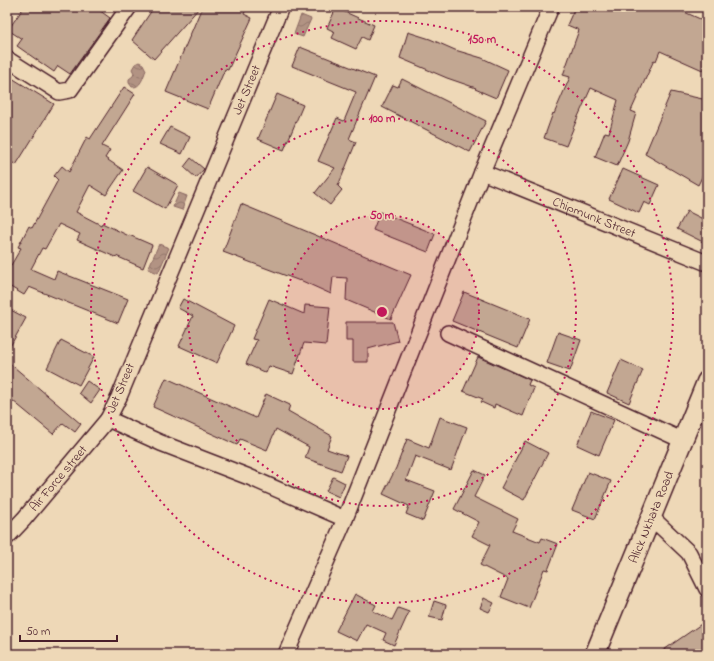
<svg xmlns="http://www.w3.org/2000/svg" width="714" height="661" viewBox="0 0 714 661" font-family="'Indie Flower',sans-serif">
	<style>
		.water { fill: url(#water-waves); stroke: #886560 }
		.building { fill: #c2a792; stroke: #4a1f2b }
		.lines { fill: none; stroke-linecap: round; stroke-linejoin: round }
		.minor-casing { stroke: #4a1f2b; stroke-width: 18 }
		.major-casing { stroke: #4a1f2b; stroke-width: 22 }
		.minor { stroke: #eed8b7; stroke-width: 15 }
		.major { stroke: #eed8b7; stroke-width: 19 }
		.ring { fill: none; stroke: #c2185b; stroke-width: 2; stroke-dasharray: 2 4 }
		.labels { text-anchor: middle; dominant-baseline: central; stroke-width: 3; stroke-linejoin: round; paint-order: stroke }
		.street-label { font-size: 13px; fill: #4a1f2b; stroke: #eed8b7 }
		.centre { fill: #c2185b; stroke: #eed8b7; stroke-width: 2 }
		.ring-label { font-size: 12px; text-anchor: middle; font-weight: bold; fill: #c2185b; stroke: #eed8b7; stroke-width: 3; stroke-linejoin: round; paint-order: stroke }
	</style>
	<defs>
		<pattern id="water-waves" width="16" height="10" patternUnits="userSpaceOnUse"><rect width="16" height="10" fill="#b29383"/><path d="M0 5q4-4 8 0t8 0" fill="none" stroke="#93776b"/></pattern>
	</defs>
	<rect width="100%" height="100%" fill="#eed8b7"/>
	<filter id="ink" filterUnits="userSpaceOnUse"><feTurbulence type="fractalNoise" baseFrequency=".025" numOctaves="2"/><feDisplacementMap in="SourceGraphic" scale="8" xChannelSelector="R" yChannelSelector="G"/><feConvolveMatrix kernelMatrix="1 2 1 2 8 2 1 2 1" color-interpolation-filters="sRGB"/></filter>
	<g filter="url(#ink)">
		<g class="water">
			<path d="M 301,15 L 311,19 L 303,37 L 294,34 Z"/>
			<path d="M 139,62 L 143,64 L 146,70 C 143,77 141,88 132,87 L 129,83 L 129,79 L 133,76 L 134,73 L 132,69 L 135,64 Z"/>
			<path d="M 179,193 L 187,196 L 182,210 L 173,207 Z"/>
			<path d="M 159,244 L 169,248 L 158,273 L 148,269 Z"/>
		</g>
		<g class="building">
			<path d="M 24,7 L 95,7 L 110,18 L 70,74 L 58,66 L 54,72 L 17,46 L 22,39 L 8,30 Z"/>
			<path d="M 154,7 L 200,7 L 154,59 L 132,40 Z"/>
			<path d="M 202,7 L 247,7 L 244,14 L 252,18 L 228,70 L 225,69 L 208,109 L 166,92 Z"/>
			<path d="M 575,7 L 673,7 L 707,22 L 707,72 L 660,51 L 656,61 L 654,60 L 631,111 L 636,113 L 628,141 L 617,166 L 595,157 L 605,132 L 609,133 L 618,100 L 591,88 L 577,119 L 566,146 L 544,138 L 553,113 L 554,114 L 570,77 L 563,75 L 579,30 L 567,25 Z"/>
			<path d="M 336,8 L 374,25 L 368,40 L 362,37 L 356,49 L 332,38 L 335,32 L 327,28 Z"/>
			<path d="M 408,32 L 430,39 L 455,50 L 482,58 L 508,70 L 496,98 L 475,89 L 476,88 L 447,78 L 400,58 Z"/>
			<path d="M 300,47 L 375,77 L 349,139 L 356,142 L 338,186 L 342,190 L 330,205 L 315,193 L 335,168 L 318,161 L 337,118 L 344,121 L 356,92 L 292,66 Z"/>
			<path d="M 7,75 L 54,104 L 16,165 L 7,159 Z"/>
			<path d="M 402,79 L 486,121 L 470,152 L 382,107 L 393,85 L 398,87 Z"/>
			<path d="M 124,87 L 135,94 L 102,146 L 110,150 L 105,158 L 123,170 L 106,195 L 90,185 L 76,212 L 101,225 L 102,223 L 129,236 L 129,235 L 152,245 L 143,268 L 116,256 L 115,257 L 77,240 L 80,234 L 59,224 L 45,249 L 42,248 L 31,269 L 54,279 L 57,271 L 128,299 L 118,323 L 29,287 L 24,295 L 7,285 L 7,272 L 21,248 L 18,247 L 29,226 L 32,228 L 58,180 L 54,176 L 62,166 L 69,172 L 87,137 L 90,139 Z"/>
			<path d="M 671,92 L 707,100 L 707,142 L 705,151 L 707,154 L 707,167 L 698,185 L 645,154 Z"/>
			<path d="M 277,94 L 303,105 L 284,150 L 258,139 Z"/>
			<path d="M 170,127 L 190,137 L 182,154 L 160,144 Z"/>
			<path d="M 191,158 L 204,169 L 196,178 L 184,167 Z"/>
			<path d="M 147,167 L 178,185 L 165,209 L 133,191 Z"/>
			<path d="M 623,169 L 659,185 L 650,205 L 644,202 L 639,213 L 609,199 Z"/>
			<path d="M 241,204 L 411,275 L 391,319 L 346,300 L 347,278 L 333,277 L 331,294 L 300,280 L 300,281 L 223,252 Z"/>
			<path d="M 687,211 L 707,221 L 707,244 L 677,229 Z"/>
			<path d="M 380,212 L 435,234 L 428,252 L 373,230 Z"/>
			<path d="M 464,292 L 530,319 L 518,348 L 452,321 Z"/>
			<path d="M 183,299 L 234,326 L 217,363 L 179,346 L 193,316 L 178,308 Z"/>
			<path d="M 269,299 L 304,314 L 305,305 L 330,307 L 326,345 L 304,343 L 293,374 L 269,366 L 266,373 L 246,364 L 257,340 L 252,339 Z"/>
			<path d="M 7,308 L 26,318 L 7,352 Z"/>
			<path d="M 346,322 L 393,322 L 398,341 L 368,349 L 368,362 L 353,362 L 353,341 L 346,341 Z"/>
			<path d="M 558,332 L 581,340 L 570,371 L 547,363 Z"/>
			<path d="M 61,340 L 94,357 L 79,385 L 47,368 Z"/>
			<path d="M 478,357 L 530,380 L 528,385 L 534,388 L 523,416 L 495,404 L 494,408 L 481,402 L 483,399 L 463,391 Z"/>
			<path d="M 621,360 L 643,370 L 629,403 L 607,393 Z"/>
			<path d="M 7,361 L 81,424 L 75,432 L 63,423 L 53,434 L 7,396 Z"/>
			<path d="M 166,378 L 256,418 L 266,394 L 290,405 L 288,411 L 332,436 L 327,449 L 347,456 L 341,471 L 305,458 L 309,447 L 276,429 L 267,450 L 240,439 L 237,445 L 153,407 Z"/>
			<path d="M 87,381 L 100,390 L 91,403 L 79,393 Z"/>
			<path d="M 591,411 L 614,420 L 599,455 L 577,445 Z"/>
			<path d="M 440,417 L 467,427 L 451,470 L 415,456 L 406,480 L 435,491 L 423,521 L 406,514 L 409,506 L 383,494 L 396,468 L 407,439 L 429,448 Z"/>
			<path d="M 525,441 L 548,453 L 524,500 L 501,488 Z"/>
			<path d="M 474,470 L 485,475 L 474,497 L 518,519 L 512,531 L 540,542 L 542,538 L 558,544 L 548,570 L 544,569 L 529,608 L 501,597 L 508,579 L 480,565 L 490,545 L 472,536 L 479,522 L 454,509 Z"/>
			<path d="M 588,472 L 611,481 L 595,519 L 572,510 Z"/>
			<path d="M 333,477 L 345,483 L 339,497 L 326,491 Z"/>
			<path d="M 355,594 L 376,605 L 373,611 L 392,620 L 398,608 L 409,612 L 394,645 L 383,640 L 386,633 L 366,624 L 357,641 L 336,631 Z"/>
			<path d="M 484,598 L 494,603 L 489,612 L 480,608 Z"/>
			<path d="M 434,601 L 446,605 L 442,620 L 429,617 Z"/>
			<path d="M 707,620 L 707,654 L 658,654 Z"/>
		</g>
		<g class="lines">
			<g class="minor-casing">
				<g id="minor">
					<path d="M 281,7 L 119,397 L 108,419 L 161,443 L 249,477 L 345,519 L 286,654"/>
					<path d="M 7,59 L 59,92 L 70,90 L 129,7"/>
					<path id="s1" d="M 482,172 L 707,263"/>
					<path d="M 448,333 L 684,441"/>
					<path d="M 652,518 L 689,553 L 707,589"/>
					<path d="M 345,519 L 482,172 L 551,7"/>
					<path id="s2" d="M 7,537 L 24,519 L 108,419"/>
				</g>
			</g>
			<g class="major-casing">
				<g id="major">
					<path id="s3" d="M 595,654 L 707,381"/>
				</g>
			</g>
			<use href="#minor" class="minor"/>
			<use href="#major" class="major"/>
		</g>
	</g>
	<circle cx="382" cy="312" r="97" fill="#c2185b" fill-opacity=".12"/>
	<g class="ring">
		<circle cx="382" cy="312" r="97"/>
		<circle cx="382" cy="312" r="194"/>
		<circle cx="382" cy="312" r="291"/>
	</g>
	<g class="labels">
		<g class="street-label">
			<text transform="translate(247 90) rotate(-67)">Jet Street</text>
			<text stroke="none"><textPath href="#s1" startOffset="121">Chipmunk Street</textPath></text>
			<text transform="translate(121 388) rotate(-67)">Jet Street</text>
			<text stroke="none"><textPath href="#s2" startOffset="78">Air Force street</textPath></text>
			<text stroke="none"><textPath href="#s3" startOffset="148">Alick Nkhata Road</textPath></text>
		</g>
	</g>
	<circle cx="382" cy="312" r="6" class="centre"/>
	<g class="ring-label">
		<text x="482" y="43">150 m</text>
		<text x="382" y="122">100 m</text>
		<text x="382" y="219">50 m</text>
	</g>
	<rect width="714" height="661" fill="none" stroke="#eed8b7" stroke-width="24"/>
	<rect x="12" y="12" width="690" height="637" fill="none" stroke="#4a1f2b" stroke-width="1.5" filter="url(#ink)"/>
	<path d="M20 635v6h97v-6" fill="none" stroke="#4a1f2b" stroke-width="2"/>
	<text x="26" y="635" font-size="12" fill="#4a1f2b" stroke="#eed8b7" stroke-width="3" paint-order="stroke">50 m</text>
</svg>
